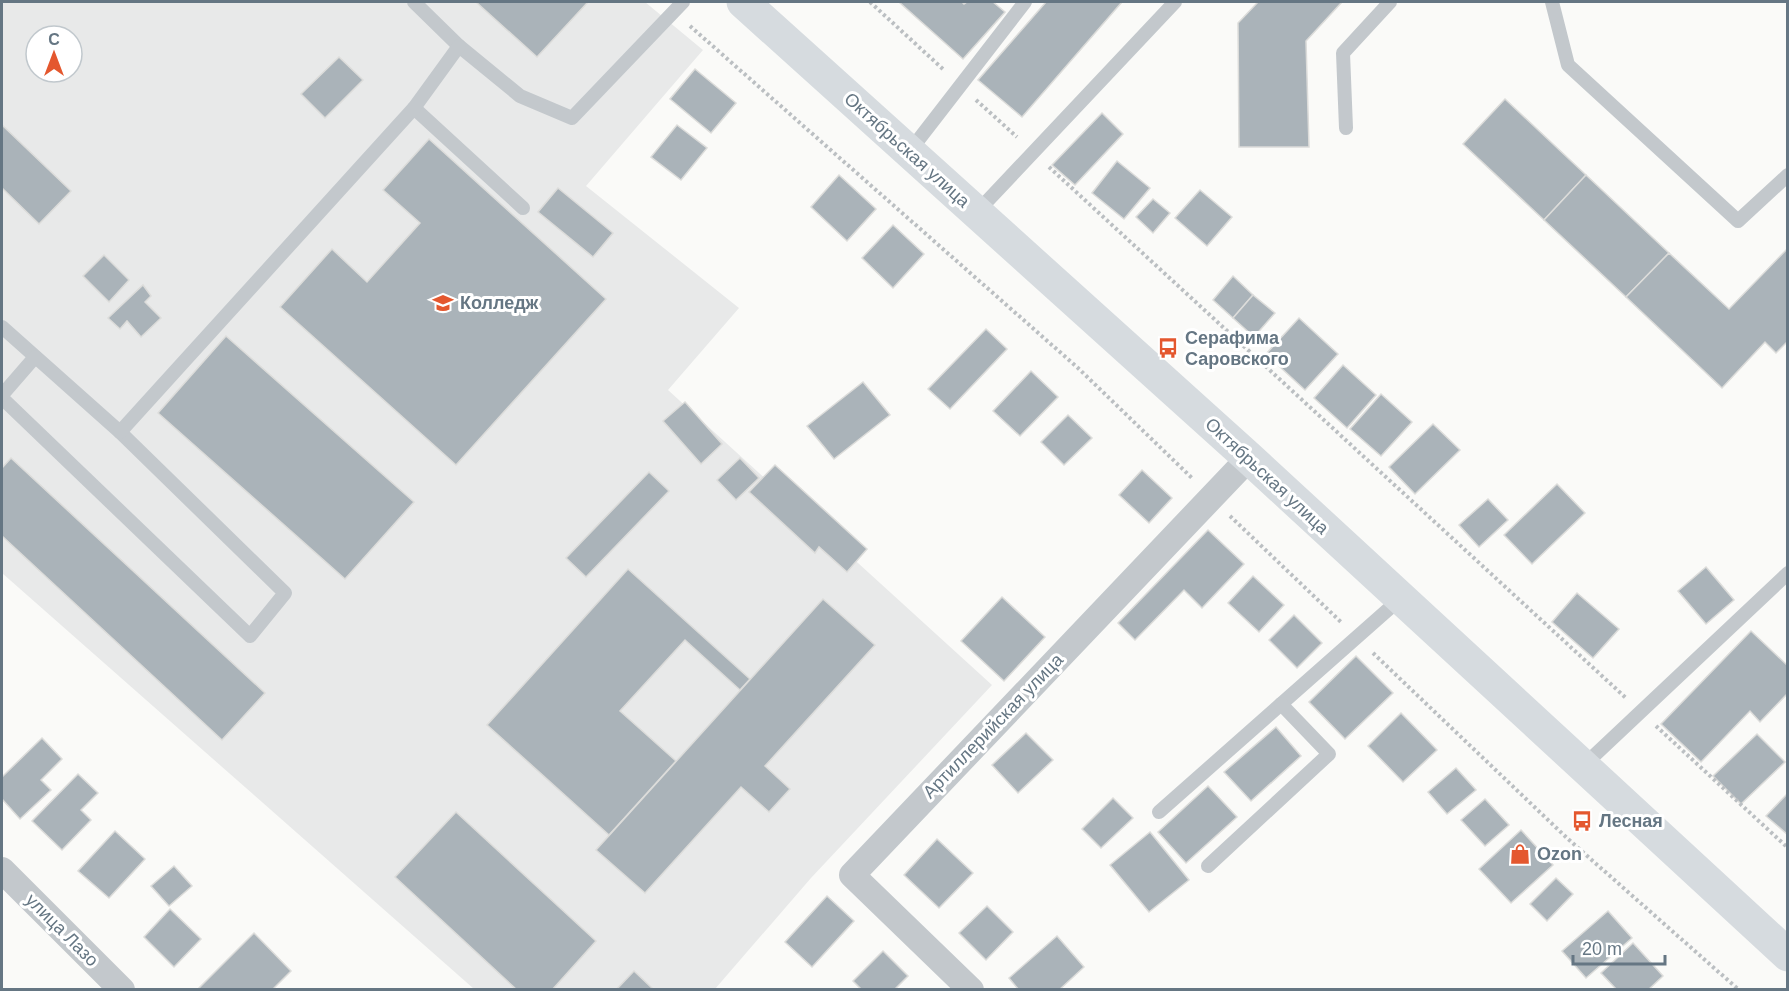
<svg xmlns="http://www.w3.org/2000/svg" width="1789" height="991" viewBox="0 0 1789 991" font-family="Arial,sans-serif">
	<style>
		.built { fill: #e8e9e9; fill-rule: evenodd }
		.building { fill: #aab3b9; stroke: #dcdcda; stroke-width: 1.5 }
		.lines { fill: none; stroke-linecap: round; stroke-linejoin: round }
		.path { stroke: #bbbfc2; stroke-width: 4; stroke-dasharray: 3 3; stroke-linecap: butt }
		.service { stroke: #c3c8cc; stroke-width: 14 }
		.minor { stroke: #c3c8cc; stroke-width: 26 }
		.secondary { stroke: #d6dbdf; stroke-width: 33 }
		.labels { text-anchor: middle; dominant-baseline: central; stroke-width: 6; stroke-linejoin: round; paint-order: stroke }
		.street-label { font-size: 18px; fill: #657683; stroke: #fff }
		.poi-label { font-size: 18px; font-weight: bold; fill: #657683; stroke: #fff; text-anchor: start }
	</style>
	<rect width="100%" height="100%" fill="#fafaf8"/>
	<path class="built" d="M 2,2 L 645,2 L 703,50 L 586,186 L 739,308 L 668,390 L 992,685 L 811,878 L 715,989 L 474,989 L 2,573 ZM 36,36 L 72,36 L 72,72 L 36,72 Z"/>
	<g class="building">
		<path d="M 476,2 L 588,2 L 537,57 Z"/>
		<path d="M 899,2 L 962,2 L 964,4 L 967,2 L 993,2 L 1005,12 L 963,59 Z"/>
		<path d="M 1046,2 L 1122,2 L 1022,117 L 978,80 Z"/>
		<path d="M 1258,2 L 1342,2 L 1306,41 L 1309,147 L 1239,147 L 1238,23 Z"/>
		<path d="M 339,57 L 363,80 L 325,118 L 301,94 Z"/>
		<path d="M 695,69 L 736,103 L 711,133 L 670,99 Z"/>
		<path d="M 1505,99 L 1586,175 L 1544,220 L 1463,144 Z"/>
		<path d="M 1102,113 L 1123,134 L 1075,185 L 1052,165 Z"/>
		<path d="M 2,125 L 71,191 L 39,224 L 2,188 Z"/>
		<path d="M 677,125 L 707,148 L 681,180 L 651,157 Z"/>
		<path d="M 429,139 L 606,299 L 456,465 L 280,307 L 332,249 L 367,282 L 420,223 L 383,190 Z"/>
		<path d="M 1117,161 L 1150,188 L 1124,219 L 1092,193 Z"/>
		<path d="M 839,175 L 876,209 L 847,241 L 811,207 Z"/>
		<path d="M 1586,175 L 1669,253 L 1626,297 L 1544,220 Z"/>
		<path d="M 558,188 L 613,233 L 593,257 L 538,212 Z"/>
		<path d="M 1200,190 L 1232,217 L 1207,246 L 1175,218 Z"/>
		<path d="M 1153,199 L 1170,213 L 1153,233 L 1136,217 Z"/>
		<path d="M 893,225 L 924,254 L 893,288 L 862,258 Z"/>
		<path d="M 1788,248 L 1788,341 L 1776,353 L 1765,342 L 1722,388 L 1626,297 L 1669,253 L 1729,309 Z"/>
		<path d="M 104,255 L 129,280 L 109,302 L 83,276 Z"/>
		<path d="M 1233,276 L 1253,295 L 1233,318 L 1213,300 Z"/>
		<path d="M 143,285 L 151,296 L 145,302 L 161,318 L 141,337 L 127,321 L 120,329 L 108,318 Z"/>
		<path d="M 1253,295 L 1275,313 L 1254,337 L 1233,318 Z"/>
		<path d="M 1299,318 L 1338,354 L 1305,390 L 1266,354 Z"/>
		<path d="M 986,329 L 1007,349 L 950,409 L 928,389 Z"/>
		<path d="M 226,336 L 414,502 L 345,579 L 158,413 Z"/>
		<path d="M 1343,365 L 1376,395 L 1347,428 L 1314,398 Z"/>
		<path d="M 1031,371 L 1058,397 L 1020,436 L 993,411 Z"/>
		<path d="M 863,382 L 890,415 L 834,459 L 807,426 Z"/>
		<path d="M 1381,394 L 1412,422 L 1381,456 L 1350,429 Z"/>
		<path d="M 685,402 L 722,444 L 701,464 L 663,421 Z"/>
		<path d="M 1068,415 L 1092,438 L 1064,465 L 1041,442 Z"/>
		<path d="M 1433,424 L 1460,450 L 1415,494 L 1389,467 Z"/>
		<path d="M 11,458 L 265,693 L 222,740 L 2,536 L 2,468 Z"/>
		<path d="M 740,458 L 759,478 L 736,500 L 717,480 Z"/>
		<path d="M 775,465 L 867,549 L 847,572 L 819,547 L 815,553 L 749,492 Z"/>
		<path d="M 1142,470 L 1172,498 L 1149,523 L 1119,495 Z"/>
		<path d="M 649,472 L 669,491 L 586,577 L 566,558 Z"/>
		<path d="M 1557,484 L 1585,513 L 1532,564 L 1504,535 Z"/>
		<path d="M 1488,499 L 1508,520 L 1479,547 L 1459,525 Z"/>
		<path d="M 1208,530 L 1244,564 L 1202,608 L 1184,590 L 1135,640 L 1118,623 Z"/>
		<path d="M 1706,567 L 1734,600 L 1706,624 L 1678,591 Z"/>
		<path d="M 628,569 L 750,679 L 740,690 L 685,640 L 620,711 L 676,761 L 609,835 L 487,725 Z"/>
		<path d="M 1253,576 L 1284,605 L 1259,632 L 1228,603 Z"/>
		<path d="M 1577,593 L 1619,629 L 1593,658 L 1552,622 Z"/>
		<path d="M 1002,597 L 1045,637 L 1004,681 L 961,641 Z"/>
		<path d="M 823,599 L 875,645 L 765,766 L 790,789 L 769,812 L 741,787 L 645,893 L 596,850 Z"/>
		<path d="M 1294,615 L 1322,643 L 1297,668 L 1269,640 Z"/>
		<path d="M 1751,631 L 1788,666 L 1788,693 L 1760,722 L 1750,711 L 1701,762 L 1661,724 Z"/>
		<path d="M 1356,656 L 1393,693 L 1345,739 L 1309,702 Z"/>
		<path d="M 1401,713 L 1437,750 L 1403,782 L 1368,746 Z"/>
		<path d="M 1276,727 L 1301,756 L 1251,801 L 1224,772 Z"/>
		<path d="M 1026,733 L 1053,760 L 1018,793 L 992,765 Z"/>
		<path d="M 1757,734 L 1785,762 L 1741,804 L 1713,776 Z"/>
		<path d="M 42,738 L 62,759 L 41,780 L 51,790 L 20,819 L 2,799 L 2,777 Z"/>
		<path d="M 1456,768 L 1476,790 L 1447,814 L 1428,792 Z"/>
		<path d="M 78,774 L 98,793 L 81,810 L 91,820 L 62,850 L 32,821 Z"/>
		<path d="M 1208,786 L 1237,817 L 1186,863 L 1158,832 Z"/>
		<path d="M 1788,793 L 1788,835 L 1766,816 Z"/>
		<path d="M 1113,798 L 1133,818 L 1101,848 L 1082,829 Z"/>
		<path d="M 1485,799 L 1509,825 L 1485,846 L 1461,820 Z"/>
		<path d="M 456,812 L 596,941 L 552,990 L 517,990 L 395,877 Z"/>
		<path d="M 1521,830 L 1553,865 L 1511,903 L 1479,869 Z"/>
		<path d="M 115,831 L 145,859 L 109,898 L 78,871 Z"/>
		<path d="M 1150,832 L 1189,880 L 1149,912 L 1110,865 Z"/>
		<path d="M 937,839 L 973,873 L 939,908 L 904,875 Z"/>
		<path d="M 174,866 L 192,886 L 169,906 L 151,886 Z"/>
		<path d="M 1556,878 L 1573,894 L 1547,921 L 1530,904 Z"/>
		<path d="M 827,896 L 854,921 L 812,967 L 785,942 Z"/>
		<path d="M 987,906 L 1013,932 L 986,960 L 959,933 Z"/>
		<path d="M 170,909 L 201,939 L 174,967 L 144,937 Z"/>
		<path d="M 1608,911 L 1632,938 L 1586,978 L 1562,951 Z"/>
		<path d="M 254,933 L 291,971 L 272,990 L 201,990 L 199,988 Z"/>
		<path d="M 1057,936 L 1084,967 L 1059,990 L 1019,990 L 1009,978 Z"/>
		<path d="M 1633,943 L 1663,976 L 1648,990 L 1617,990 L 1601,973 Z"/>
		<path d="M 883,951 L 908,976 L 894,990 L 862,990 L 853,981 Z"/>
		<path d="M 634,971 L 654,990 L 616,990 Z"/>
	</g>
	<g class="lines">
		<g class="path">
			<path d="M 870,2 L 944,70"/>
			<path d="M 690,26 L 1078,368 L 1193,479"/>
			<path d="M 976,100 L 1017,137"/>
			<path d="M 1049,167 L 1626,698"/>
			<path d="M 1230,516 L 1342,623"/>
			<path d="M 1373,653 L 1568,839 L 1739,990"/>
			<path d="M 1656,726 L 1788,848"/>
		</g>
		<g class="service">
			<path d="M 414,2 L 459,46 L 520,96 L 572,118 L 683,2"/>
			<path d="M 1552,2 L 1568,65 L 1738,221 L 1788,175"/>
			<path d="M 414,108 L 523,208"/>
			<path d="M 1346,128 L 1343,53 L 1390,2"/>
			<path d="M 909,152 L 1025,2"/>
			<path d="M 976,213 L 1175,2"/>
			<path d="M 2,327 L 120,432 L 285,593 L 250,636 L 2,398"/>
			<path d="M 2,395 L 35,357"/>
			<path d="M 120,432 L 414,108 L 459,46"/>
			<path d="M 1582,767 L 1788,573"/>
			<path d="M 1159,812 L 1400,599"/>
			<path d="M 1208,866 L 1329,754 L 1281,704"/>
		</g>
		<g class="minor">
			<path d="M 2,870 L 122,990"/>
			<path d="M 971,990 L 852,875 L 1249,458"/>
		</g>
		<path class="secondary" d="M 743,2 L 1249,458 L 1788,955"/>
	</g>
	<defs>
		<g id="university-bare" transform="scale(1.62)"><path d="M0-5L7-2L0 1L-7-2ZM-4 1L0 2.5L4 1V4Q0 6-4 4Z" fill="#e4572e" stroke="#fff" stroke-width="2.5" paint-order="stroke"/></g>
		<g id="bus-bare" transform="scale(1.62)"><path d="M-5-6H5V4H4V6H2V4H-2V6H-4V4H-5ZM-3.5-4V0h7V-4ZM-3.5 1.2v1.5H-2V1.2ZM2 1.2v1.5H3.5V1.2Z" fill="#e4572e" stroke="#fff" stroke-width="2.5" paint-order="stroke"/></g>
		<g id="shop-bare" transform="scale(1.62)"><path d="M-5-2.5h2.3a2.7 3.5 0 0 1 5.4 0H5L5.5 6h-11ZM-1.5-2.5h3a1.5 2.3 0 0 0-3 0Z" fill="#e4572e" stroke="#fff" stroke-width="2.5" paint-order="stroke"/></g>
	</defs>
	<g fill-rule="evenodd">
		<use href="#university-bare" x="443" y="303"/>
		<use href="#bus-bare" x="1168" y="348"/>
		<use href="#bus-bare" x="1582" y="821"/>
		<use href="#shop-bare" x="1520" y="854"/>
	</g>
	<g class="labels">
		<g class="street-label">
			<text transform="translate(907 150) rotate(42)">Октябрьская улица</text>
			<text transform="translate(1267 476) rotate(43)">Октябрьская улица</text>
			<text transform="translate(993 726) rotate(-46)">Артиллерийская улица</text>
			<text transform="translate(62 930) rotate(45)">улица Лазо</text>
		</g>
		<g class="poi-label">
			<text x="460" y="303">Колледж</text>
			<text x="1185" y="338">Серафима<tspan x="1185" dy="21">Саровского</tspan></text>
			<text x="1599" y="821">Лесная</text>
			<text x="1537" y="854">Ozon</text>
		</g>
	</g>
	<rect width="1789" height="991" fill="none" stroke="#657683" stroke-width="6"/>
	<g transform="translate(54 54)"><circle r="28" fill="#ffffff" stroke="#c1c8cd" stroke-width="1.5"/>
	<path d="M0-4.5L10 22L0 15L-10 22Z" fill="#e4572e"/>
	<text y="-9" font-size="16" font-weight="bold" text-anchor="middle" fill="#657683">С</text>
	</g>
	<path d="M1573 955v9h92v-9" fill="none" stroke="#657683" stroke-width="3"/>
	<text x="1582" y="955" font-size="18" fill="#657683" stroke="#ffffff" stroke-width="4.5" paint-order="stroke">20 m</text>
</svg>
